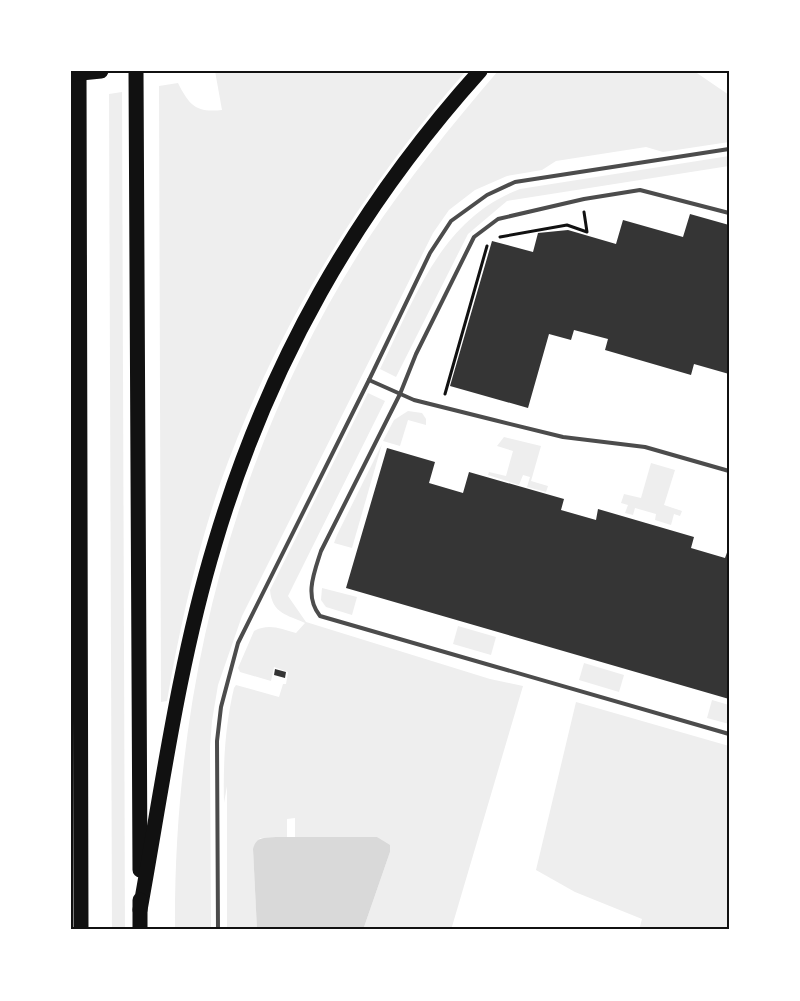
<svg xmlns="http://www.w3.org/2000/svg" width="800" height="1001" viewBox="0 0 800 1001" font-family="Inter,sans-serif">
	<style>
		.green { fill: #eee }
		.water { fill: #d9d9d9 }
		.building { fill: #353535 }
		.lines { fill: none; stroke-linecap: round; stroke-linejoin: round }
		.path { stroke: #111; stroke-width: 3 }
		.service { stroke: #4c4c4c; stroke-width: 4 }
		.motorway { stroke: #111; stroke-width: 15 }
		.neatline { fill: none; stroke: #111; stroke-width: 2 }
	</style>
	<rect width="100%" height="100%" fill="#fff"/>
	<g class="green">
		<path d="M 215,71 L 466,71 C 360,191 275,330 221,481 C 197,550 179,630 167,701 L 161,702 L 159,86 L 178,83 C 189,105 196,113 222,110 Z"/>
		<path d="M 498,71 L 694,71 L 729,95 L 729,142 L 663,152 L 646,147 L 556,161 L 542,170 L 507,176 L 475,190 L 449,210 L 433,233 L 242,616 L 218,685 L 212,721 L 210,747 L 211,930 L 175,930 C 173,687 235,444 368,239 C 407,180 452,125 498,71 Z"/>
		<path d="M 122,92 L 125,930 L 112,930 L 109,94 Z"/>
		<path d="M 729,156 L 729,166 L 507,201 L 468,234 L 396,377 L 380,369 C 415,299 440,219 520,189 Z"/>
		<path d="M 368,393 L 385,401 L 288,596 L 306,622 L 490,679 L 523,686 L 451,930 L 363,930 L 390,852 L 377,837 L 295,837 L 295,818 L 287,819 L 287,837 L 260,838 L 253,849 L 257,930 L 227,930 L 227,786 L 224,803 C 223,764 225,726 234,688 L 236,685 L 279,697 L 283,684 L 286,684 L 288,672 L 274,667 L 271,681 L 240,672 L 238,668 L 254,631 C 269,623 281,629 296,633 L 305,623 C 288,615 272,614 270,590 Z"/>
		<path d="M 408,411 L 422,413 L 426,419 L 426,425 L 408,420 L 400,446 L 383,441 L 394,420 Z"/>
		<path d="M 504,437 L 541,446 L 531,481 L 548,486 L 546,492 L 527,487 L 530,477 L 523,475 L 519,485 L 488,475 L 489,472 L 506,476 L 513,451 L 497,446 Z"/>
		<path d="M 382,444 L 352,548 L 334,543 L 337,535 Z"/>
		<path d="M 651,463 L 675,470 L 664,505 L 682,511 L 680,516 L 674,514 L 671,525 L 655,520 L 656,514 L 635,508 L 633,515 L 625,513 L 628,505 L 621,503 L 624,494 L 641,498 Z"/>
		<path d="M 322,588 L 357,597 L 352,615 L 326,607 L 321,600 Z"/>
		<path d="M 458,626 L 496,637 L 491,655 L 453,644 Z"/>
		<path d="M 584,663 L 624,675 L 619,692 L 579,680 Z"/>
		<path d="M 712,700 L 729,705 L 729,724 L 707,718 Z"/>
		<path d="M 576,702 L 729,746 L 729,930 L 639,930 L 642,919 L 575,892 L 536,870 Z"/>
	</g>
	<path class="water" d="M 276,837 L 377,837 L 390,845 L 390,852 L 363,930 L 257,930 L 253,849 C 256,836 265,838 276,837 Z"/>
	<g class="building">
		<path d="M 690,214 L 729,225 L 729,374 L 694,364 L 691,375 L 605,350 L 608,339 L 574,330 L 571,340 L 549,334 L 528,408 L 450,386 L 492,241 L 533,252 L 538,233 L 568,230 L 616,244 L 623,220 L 683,237 Z"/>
		<path d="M 387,448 L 435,462 L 429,483 L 463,493 L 469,472 L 564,499 L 561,510 L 596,520 L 598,509 L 694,537 L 691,548 L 725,558 L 729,547 L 729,699 L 346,588 Z"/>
		<path d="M 275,669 L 286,672 L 285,678 L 274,675 Z"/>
	</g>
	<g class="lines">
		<g class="path">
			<path d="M 500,237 L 567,225 L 587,232 L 584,212"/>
			<path d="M 445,394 L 487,246"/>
		</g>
		<g class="service">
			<path d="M 729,213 L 640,190 L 584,199 L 498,219 L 474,237 L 416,354 L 400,394 L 321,551 C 314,573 304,596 320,616 L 729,734"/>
			<path d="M 369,380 L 414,400 L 494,420 L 563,437 L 645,447 L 729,471"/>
			<path d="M 218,930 L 217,741 L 221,707 L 238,643 L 369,380 L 430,253 L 451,221 L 487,195 L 515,182 L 729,149"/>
		</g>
		<g class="motorway">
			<path d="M 79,71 L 81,930"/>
			<path d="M 136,71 L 140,870"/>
			<path d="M 71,74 L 101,71"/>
			<path d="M 140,910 C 162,788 179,662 215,543 C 268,364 355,210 480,71"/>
			<path d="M 140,930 L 140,900"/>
		</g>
	</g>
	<rect width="800" height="1001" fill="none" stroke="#ffffff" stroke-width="145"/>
	<rect x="72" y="72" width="656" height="856" class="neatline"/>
</svg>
